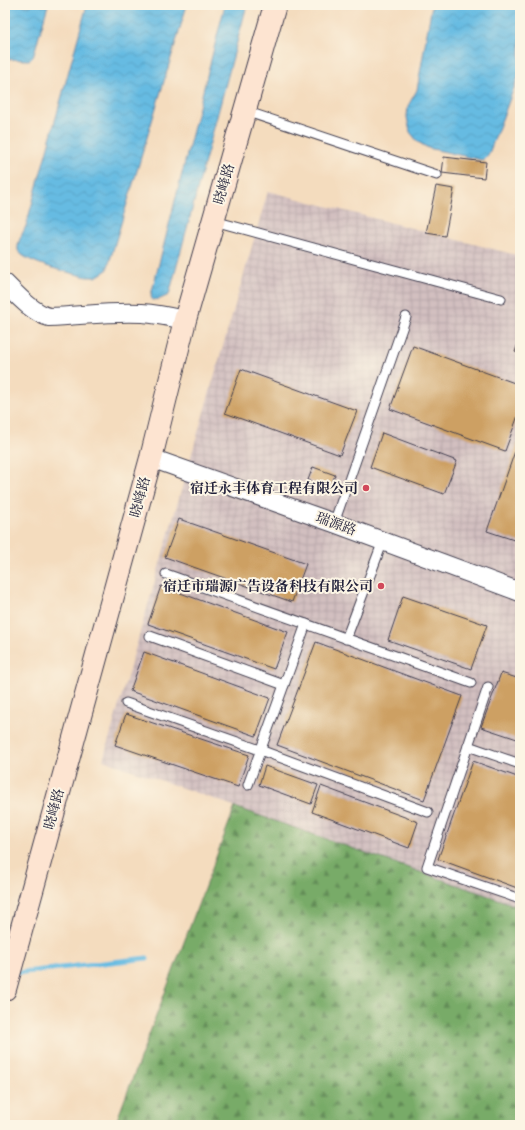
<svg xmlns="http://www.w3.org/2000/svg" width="525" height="1130" viewBox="0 0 525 1130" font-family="Cardo,'Noto Serif SC',serif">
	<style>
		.industrial { fill: url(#industrial-grid) }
		.forest { fill: url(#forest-firs); stroke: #4d6652 }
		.water { fill: url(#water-waves); stroke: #446e8e }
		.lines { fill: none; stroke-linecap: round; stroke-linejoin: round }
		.stream { stroke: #66bbe2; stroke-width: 5 }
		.building { fill: #cda063 }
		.lane-casing { stroke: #423e4f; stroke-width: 11 }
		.street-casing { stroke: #423e4f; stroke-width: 20 }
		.secondary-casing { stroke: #423e4f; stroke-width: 24 }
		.lane { stroke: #fff; stroke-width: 9 }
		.street { stroke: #fff; stroke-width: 18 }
		.secondary { stroke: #fde4d1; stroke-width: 22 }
		.poi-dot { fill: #d1495b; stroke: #fcf5e5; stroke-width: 1.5 }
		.labels { text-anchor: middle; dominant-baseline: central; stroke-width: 4; stroke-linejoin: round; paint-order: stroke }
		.street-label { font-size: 14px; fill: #22223b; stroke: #fcf5e5 }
		.poi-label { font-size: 14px; font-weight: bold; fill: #22223b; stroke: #fcf5e5; text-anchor: end }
	</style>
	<defs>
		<pattern id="industrial-grid" width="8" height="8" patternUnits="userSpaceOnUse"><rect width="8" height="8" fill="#d2bfc0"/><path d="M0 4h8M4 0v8" fill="none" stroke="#b4a4a6"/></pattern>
		<pattern id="forest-firs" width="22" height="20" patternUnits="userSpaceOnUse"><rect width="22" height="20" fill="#78ab68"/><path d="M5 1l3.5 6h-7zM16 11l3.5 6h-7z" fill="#628b57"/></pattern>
		<pattern id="water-waves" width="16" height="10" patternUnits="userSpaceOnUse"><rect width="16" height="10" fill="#66bbe2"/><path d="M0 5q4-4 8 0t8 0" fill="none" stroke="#58a0c3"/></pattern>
	</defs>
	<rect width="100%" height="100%" fill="#fcf5e5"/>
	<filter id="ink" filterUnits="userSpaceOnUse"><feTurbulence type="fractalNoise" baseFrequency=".025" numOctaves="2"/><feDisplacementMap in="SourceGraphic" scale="8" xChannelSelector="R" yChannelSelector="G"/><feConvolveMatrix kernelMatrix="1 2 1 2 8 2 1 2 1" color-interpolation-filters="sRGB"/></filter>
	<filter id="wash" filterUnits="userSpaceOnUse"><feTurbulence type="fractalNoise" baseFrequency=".012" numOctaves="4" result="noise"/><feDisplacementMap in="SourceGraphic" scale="16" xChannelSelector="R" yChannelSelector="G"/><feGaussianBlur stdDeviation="0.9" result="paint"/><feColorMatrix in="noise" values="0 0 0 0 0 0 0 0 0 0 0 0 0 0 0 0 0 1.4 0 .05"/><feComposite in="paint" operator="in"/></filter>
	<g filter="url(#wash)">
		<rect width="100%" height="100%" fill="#f4dcbe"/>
		<path class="industrial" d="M 268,191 L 520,256 L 520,907 L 103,760 Z"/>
		<path class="forest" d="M 235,807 L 520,907 L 520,1125 L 115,1125 Z"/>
		<g class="water">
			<path d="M 5,5 L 48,5 L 33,57 L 29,60 L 5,59 Z"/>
			<path d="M 87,5 L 187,5 L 107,270 L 96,277 L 87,277 C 75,274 21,262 18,250 C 17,242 23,233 26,226 Z"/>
			<path d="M 225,5 L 247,5 L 169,295 L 160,299 L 152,300 L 151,295 Z"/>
			<path d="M 432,5 L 520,5 L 520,72 L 488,156 L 482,160 L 428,148 L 418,142 L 410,132 L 407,117 L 408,106 L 417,90 Z"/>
		</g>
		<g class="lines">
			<path class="stream" d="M 16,973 L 147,958"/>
		</g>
		<g id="blocks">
			<g class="building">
				<path d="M 444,157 L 486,162 L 484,178 L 442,173 Z"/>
				<path d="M 436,186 L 454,189 L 445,236 L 426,233 Z"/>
				<path d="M 520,338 L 520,354 L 515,352 Z"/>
				<path d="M 413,346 L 520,385 L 520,410 L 505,451 L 390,409 Z"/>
				<path d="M 241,369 L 357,411 L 340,455 L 225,413 Z"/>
				<path d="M 382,433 L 457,461 L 444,494 L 370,467 Z"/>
				<path d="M 520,437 L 520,542 L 487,531 Z"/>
				<path d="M 313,467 L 335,475 L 330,488 L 308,480 Z"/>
				<path d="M 179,519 L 306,564 L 292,602 L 165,557 Z"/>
				<path d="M 161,586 L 288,632 L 274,669 L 148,624 Z"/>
				<path d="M 403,596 L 487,625 L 471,669 L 388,640 Z"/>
				<path d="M 316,642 L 462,696 L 424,800 L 277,745 Z"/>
				<path d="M 144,652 L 270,698 L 256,736 L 130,691 Z"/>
				<path d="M 501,673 L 520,679 L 520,740 L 481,727 Z"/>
				<path d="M 126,714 L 249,755 L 238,787 L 115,745 Z"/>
				<path d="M 473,761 L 520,778 L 520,889 L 438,859 Z"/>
				<path d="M 265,766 L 318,785 L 311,804 L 259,785 Z"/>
				<path d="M 321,786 L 418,822 L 409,848 L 312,812 Z"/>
			</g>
		</g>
	</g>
	<g filter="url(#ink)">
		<use href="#blocks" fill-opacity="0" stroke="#423e4f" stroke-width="1"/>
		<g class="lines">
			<g class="lane-casing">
				<g id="lane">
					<path d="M 245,111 L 437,175"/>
					<path d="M 214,221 L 501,299"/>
					<path d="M 334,523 L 406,317"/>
					<path d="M 166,574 L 471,683"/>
					<path d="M 150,636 L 284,685"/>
					<path d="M 346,639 L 383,541"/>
					<path d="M 488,687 L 427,867 L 520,899"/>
					<path d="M 126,703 L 260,750 L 428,812"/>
					<path d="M 468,746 L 520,764"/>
					<path d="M 248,785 L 306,624"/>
				</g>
			</g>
			<g class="street-casing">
				<g id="street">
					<path d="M 5,283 C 16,294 33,313 49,317 C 80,316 111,311 142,313 C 157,314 171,317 185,320"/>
					<path d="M 151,458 L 334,523 L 520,592"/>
				</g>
			</g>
			<g class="secondary-casing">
				<path id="secondary" d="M 5,989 L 151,458 L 185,320 L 275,5"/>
			</g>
			<use href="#lane" class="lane"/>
			<use href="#street" class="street"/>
			<use href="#secondary" class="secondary"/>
		</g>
	</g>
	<g class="poi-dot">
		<circle cx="366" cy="488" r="4"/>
		<circle cx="381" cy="586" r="4"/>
	</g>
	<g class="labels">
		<g class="street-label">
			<text transform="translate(224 184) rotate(-74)">晓峰路</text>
			<text transform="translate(140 497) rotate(-75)">晓峰路</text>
			<text transform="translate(336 524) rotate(20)">瑞源路</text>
			<text transform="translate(54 809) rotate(-75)">晓峰路</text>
		</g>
		<g class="poi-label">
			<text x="358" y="488">宿迁永丰体育工程有限公司</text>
			<text x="373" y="586">宿迁市瑞源广告设备科技有限公司</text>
		</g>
	</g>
	<rect width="525" height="1130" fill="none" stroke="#fcf5e5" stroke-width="20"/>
</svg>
